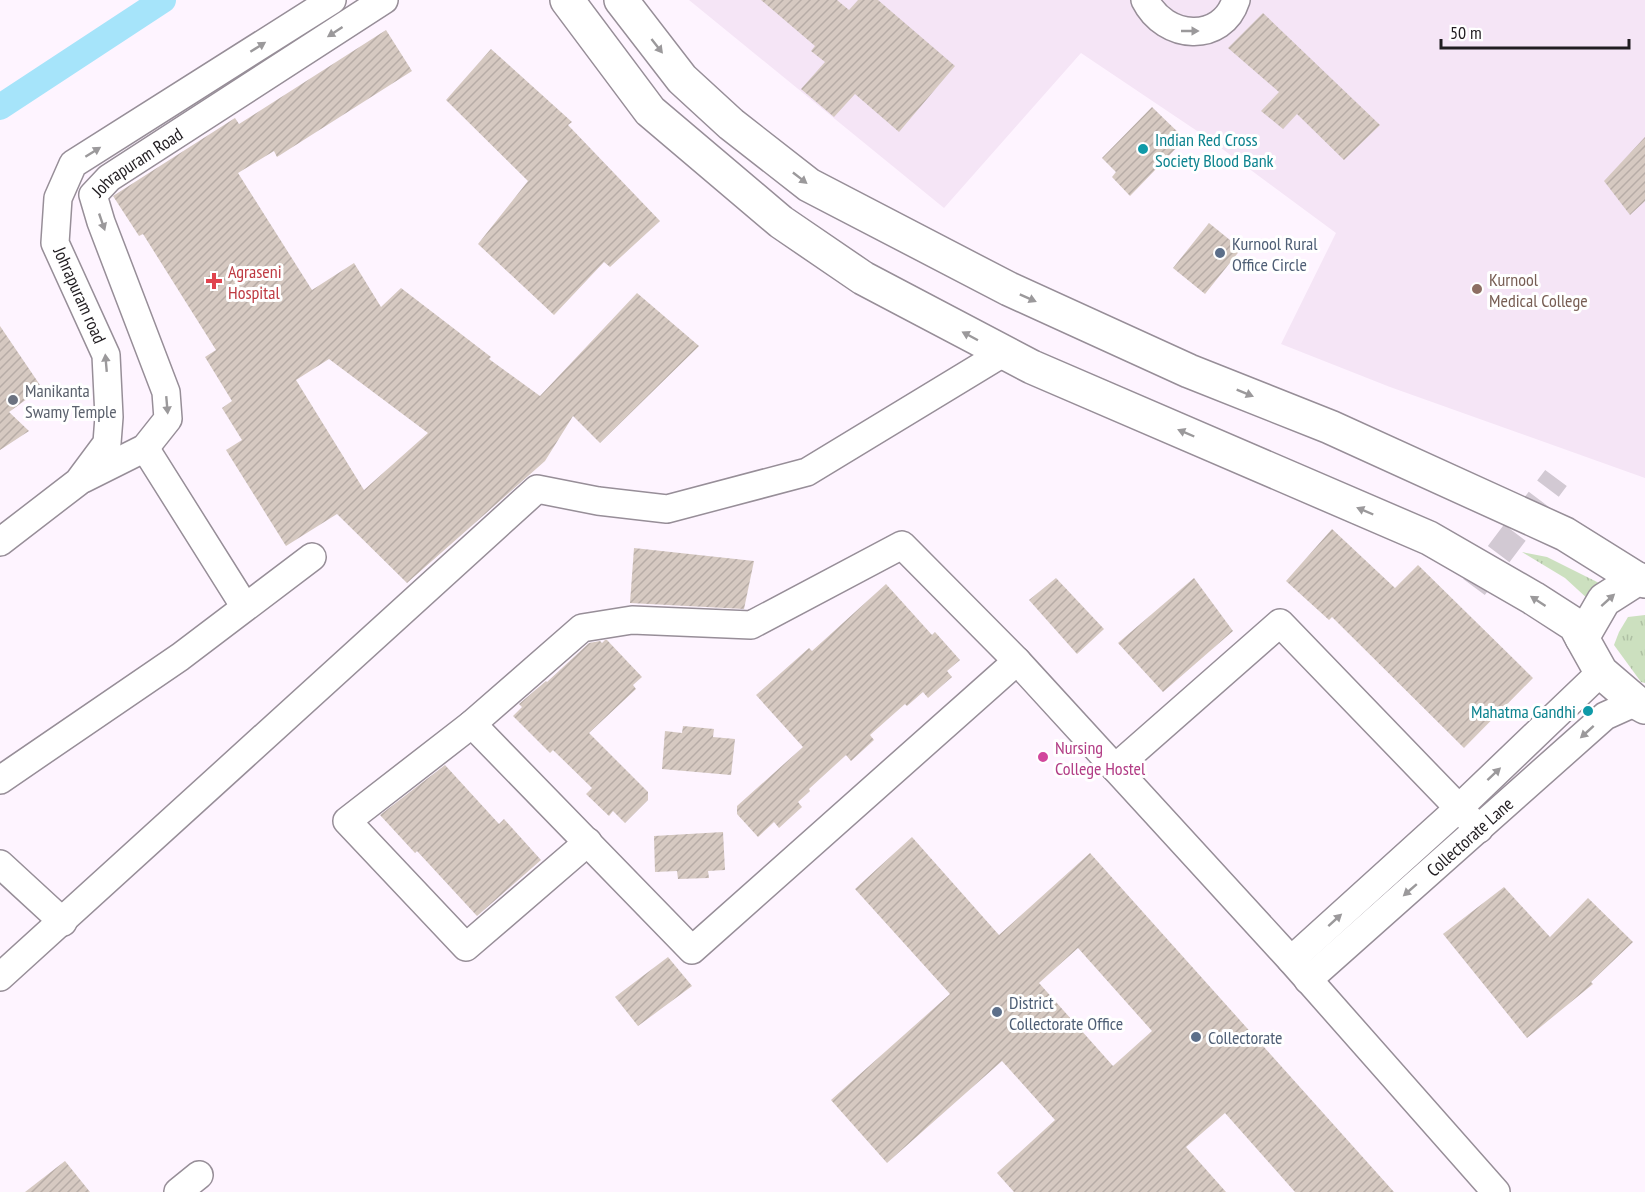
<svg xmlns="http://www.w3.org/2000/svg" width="1645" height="1192" viewBox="0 0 1645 1192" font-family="'PT Sans Narrow',sans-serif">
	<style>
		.built { fill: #f5e5f6 }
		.grass { fill: url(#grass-tufts) }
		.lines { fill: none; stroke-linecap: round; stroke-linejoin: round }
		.canal { stroke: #a6e4fa; stroke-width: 26 }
		.building { fill: url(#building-hatch); fill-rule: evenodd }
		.minor-tunnel { stroke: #d2c9d3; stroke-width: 27; stroke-dasharray: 27 14; stroke-linecap: butt }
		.minor-casing { stroke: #978e98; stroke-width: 30 }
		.major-casing { stroke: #978e98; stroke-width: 36 }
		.minor { stroke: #fff; stroke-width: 27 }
		.major { stroke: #fff; stroke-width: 33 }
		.oneway { fill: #9b999b }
		.culture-dot { fill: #0f9aa8; stroke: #fff; stroke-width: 2 }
		.service-dot { fill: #5c6f8a; stroke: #fff; stroke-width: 2 }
		.health-dot { fill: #e0444e; stroke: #fff; stroke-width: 2 }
		.education-dot { fill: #8d6e63; stroke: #fff; stroke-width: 2 }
		.worship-dot { fill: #6b7280; stroke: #fff; stroke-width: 2 }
		.hotel-dot { fill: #d1479c; stroke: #fff; stroke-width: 2 }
		.labels { text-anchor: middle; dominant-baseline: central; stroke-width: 6; stroke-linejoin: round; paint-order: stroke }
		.culture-label { font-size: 18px; fill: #0d838f; stroke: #fff; text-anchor: start }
		.street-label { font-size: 18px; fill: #211d21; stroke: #fff }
		.service-label { font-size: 18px; fill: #4e5e75; stroke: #fff; text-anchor: start }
		.health-label { font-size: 18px; fill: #be3a42; stroke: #fff; text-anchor: start }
		.education-label { font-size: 18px; fill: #785e54; stroke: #fff; text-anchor: start }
		.worship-label { font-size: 18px; fill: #5b616d; stroke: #fff; text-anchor: start }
		.hotel-label { font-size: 18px; fill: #b23c85; stroke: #fff; text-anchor: start }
	</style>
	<defs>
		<pattern id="grass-tufts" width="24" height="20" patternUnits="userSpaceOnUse" patternTransform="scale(1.5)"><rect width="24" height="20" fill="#cce0bf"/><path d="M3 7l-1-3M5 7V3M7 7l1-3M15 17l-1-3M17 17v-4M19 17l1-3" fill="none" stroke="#afc0a4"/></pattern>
		<pattern id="building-hatch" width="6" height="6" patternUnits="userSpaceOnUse" patternTransform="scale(1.5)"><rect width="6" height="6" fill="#d6c9c1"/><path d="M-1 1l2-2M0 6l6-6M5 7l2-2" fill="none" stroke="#b7aca6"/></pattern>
	</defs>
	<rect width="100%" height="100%" fill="#fef4ff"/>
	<path class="built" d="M 689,0 L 1645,0 L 1645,478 L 1390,387 L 1281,344 L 1336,233 L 1209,139 L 1081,53 L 944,208 Z"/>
	<g class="grass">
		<path d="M 1522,552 L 1547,557 L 1601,584 L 1590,589 L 1589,600 L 1565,578 Z"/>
		<path d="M 1645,615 L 1645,683 L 1641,682 L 1614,645 L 1619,632 L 1628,617 Z"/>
	</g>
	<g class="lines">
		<path class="canal" d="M 0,107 L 163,0"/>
	</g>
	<g class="building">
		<path d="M 761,0 L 837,0 L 849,10 L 858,0 L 878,0 L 955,66 L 899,132 L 855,94 L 834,117 L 801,89 L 825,62 L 811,51 L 815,46 Z"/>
		<path d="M 1263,13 L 1380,125 L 1344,160 L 1297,114 L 1283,129 L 1261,111 L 1279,92 L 1228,48 Z"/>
		<path d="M 386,30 L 412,71 L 277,157 L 274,151 L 238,173 L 312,290 L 354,263 L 381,307 L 401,288 L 491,357 L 489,359 L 540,396 L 637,293 L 699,346 L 600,443 L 573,416 L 545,461 L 407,583 L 337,514 L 286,546 L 226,450 L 242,440 L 222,408 L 232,401 L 205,357 L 216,350 L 143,234 L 139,236 L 113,196 L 235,118 L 239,124 ZM 329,359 L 428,433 L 364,490 L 296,380 Z"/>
		<path d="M 491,49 L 572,122 L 568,125 L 660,221 L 610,267 L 604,262 L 554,315 L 478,244 L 528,181 L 446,100 Z"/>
		<path d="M 1152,107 L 1185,139 L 1130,196 L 1112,177 L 1116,172 L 1102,158 Z"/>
		<path d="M 1645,137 L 1645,201 L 1630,215 L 1604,181 Z"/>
		<path d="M 1209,223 L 1241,249 L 1205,294 L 1173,268 Z"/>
		<path d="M 0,326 L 42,388 L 9,412 L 29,431 L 0,450 Z"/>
		<path d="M 1332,529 L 1395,588 L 1418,565 L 1533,678 L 1464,748 L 1332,617 L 1329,620 L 1286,581 Z"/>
		<path d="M 634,548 L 754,561 L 744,609 L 630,603 Z"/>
		<path d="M 1056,578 L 1104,629 L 1077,654 L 1029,600 Z"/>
		<path d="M 1194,578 L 1233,631 L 1163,692 L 1118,643 Z"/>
		<path d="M 886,584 L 932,635 L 935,632 L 960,660 L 947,671 L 952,677 L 928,698 L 923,692 L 907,706 L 905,704 L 870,735 L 874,740 L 851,761 L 846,755 L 809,789 L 810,791 L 798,802 L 802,807 L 779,828 L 774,822 L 758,837 L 737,814 L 737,806 L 803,747 L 756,695 L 809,648 L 812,651 Z"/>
		<path d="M 605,640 L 607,640 L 642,677 L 633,685 L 636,689 L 589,733 L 648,792 L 648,800 L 625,823 L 613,811 L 609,816 L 586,794 L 592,788 L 553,750 L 550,753 L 513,716 L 522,707 L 519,704 L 546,681 L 547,682 L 589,643 L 600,641 L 602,643 Z"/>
		<path d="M 683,726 L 714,729 L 713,737 L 735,739 L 731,775 L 662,769 L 665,731 L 682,733 Z"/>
		<path d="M 445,765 L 499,824 L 504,819 L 541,860 L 477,916 L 417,851 L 415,853 L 380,815 Z"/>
		<path d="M 723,832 L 725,870 L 708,871 L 709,878 L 678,879 L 677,871 L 655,872 L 654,836 Z"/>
		<path d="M 912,837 L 999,935 L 1090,853 L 1394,1192 L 1295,1192 L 1225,1113 L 1186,1147 L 1226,1192 L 1014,1192 L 997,1173 L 1055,1120 L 1002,1061 L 887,1163 L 831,1100 L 950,994 L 855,889 ZM 1078,948 L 1152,1031 L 1113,1066 L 1039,983 Z"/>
		<path d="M 1504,887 L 1550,937 L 1588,898 L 1633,942 L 1591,982 L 1593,984 L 1527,1038 L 1443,934 Z"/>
		<path d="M 668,957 L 692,986 L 638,1026 L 615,997 Z"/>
		<path d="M 65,1161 L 90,1192 L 25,1192 Z"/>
	</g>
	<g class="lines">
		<path class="minor-tunnel" d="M 1474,587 L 1556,478"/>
		<g class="minor-casing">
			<g id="minor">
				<path d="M 1145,0 C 1165,40 1222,44 1236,0"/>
				<path d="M 145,448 L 245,607"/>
				<path id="s1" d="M 83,479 L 145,448 L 168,419 L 166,392 L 101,222 L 93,195 L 109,178 L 384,0"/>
				<path d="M 0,542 L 78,482 L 107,443 L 109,417 L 106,355 L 55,243 L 58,198 L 73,164 L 332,0"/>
				<path d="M 472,724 L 692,950 L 1017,661 L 1291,960 L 1496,1192"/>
				<path d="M 1115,768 L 1280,623 L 1479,829"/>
				<path d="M 0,780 L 180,657 L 312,557"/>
				<path d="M 588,842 L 466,947 L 347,821 L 472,724 L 582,628 L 632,620 L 751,625 L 902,545 L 1017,661"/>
				<path d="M 0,864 L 63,922"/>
				<path d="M 1291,960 L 1460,807 L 1601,672"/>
				<path d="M 0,977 L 537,489 L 598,501 L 667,509 L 807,472 L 1003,353"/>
				<path id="s2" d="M 1308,980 L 1605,716 L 1636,702"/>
				<path d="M 178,1192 L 199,1175"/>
			</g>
		</g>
		<g class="major-casing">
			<g id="major">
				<path d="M 567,0 L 650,111 L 781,222 L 863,278 L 1032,367 L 1429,538 L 1533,598 L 1575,625 L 1582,638"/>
				<path d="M 621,0 L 682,79 L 731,124 L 809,185 L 1009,289 L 1189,371 L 1330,427 L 1565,534 L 1637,579"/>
				<path d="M 1645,581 L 1637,579 L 1604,600 L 1582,638 L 1601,672 L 1636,702 L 1645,707"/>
			</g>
		</g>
		<use href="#minor" class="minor"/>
		<use href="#major" class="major"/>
	</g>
	<defs><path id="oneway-solid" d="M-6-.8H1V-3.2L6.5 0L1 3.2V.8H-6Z" transform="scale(1.5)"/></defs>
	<g class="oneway">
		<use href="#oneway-solid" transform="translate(1190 31)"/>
		<use href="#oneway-solid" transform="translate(335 32) rotate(147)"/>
		<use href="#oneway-solid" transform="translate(657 46) rotate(52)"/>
		<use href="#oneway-solid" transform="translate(258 47) rotate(-32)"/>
		<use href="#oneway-solid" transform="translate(93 152) rotate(-32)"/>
		<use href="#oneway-solid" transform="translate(800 178) rotate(38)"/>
		<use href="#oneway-solid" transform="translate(102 222) rotate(71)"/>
		<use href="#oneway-solid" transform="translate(1028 298) rotate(24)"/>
		<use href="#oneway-solid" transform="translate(970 336) rotate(-152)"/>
		<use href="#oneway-solid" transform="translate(106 363) rotate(-95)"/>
		<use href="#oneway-solid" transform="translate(1245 393) rotate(22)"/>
		<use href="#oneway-solid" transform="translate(167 405) rotate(85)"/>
		<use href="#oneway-solid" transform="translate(1186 433) rotate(-157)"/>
		<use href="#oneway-solid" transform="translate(1365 511) rotate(-157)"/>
		<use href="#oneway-solid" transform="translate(1608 600) rotate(-42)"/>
		<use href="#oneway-solid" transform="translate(1538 601) rotate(-147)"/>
		<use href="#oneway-solid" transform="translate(1587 732) rotate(138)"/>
		<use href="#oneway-solid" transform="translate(1494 774) rotate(-43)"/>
		<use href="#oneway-solid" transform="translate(1410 890) rotate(139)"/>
		<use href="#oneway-solid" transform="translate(1335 920) rotate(-42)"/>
	</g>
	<g class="culture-dot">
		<circle cx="1143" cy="149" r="6"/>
		<circle cx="1588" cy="711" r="6"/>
	</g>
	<g class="service-dot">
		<circle cx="1220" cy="253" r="6"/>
		<circle cx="997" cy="1012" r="6"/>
		<circle cx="1196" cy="1037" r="6"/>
	</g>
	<path class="health-dot" d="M211 272h6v6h6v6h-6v6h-6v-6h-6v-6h6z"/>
	<circle class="education-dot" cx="1477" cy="289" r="6"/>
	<circle class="worship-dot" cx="13" cy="400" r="6"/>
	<circle class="hotel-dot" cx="1043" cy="757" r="6"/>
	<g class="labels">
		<g class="culture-label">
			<text x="1155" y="139">Indian Red Cross<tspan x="1155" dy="21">Society Blood Bank</tspan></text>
			<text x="1576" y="711" text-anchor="end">Mahatma Gandhi</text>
		</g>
		<g class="street-label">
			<text stroke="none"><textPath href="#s1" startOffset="399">Johrapuram Road</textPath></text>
			<text transform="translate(80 295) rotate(66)">Johrapuram road</text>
			<text stroke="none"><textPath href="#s2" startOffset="216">Collectorate Lane</textPath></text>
		</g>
		<g class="service-label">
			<text x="1232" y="243">Kurnool Rural<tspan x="1232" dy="21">Office Circle</tspan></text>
			<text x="1009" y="1002">District<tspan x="1009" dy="21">Collectorate Office</tspan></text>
			<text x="1208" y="1037">Collectorate</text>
		</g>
		<g class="health-label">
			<text x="228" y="271">Agraseni<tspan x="228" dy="21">Hospital</tspan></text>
		</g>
		<g class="education-label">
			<text x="1489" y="279">Kurnool<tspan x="1489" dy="21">Medical College</tspan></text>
		</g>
		<g class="worship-label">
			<text x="25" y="390">Manikanta<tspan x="25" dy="21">Swamy Temple</tspan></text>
		</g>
		<g class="hotel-label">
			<text x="1055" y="747">Nursing<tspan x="1055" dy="21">College Hostel</tspan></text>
		</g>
	</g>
	<path d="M1441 39v9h188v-9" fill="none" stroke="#211d21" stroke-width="3"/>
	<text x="1450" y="39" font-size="18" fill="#211d21" stroke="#ffffff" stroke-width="4.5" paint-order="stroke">50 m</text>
</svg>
